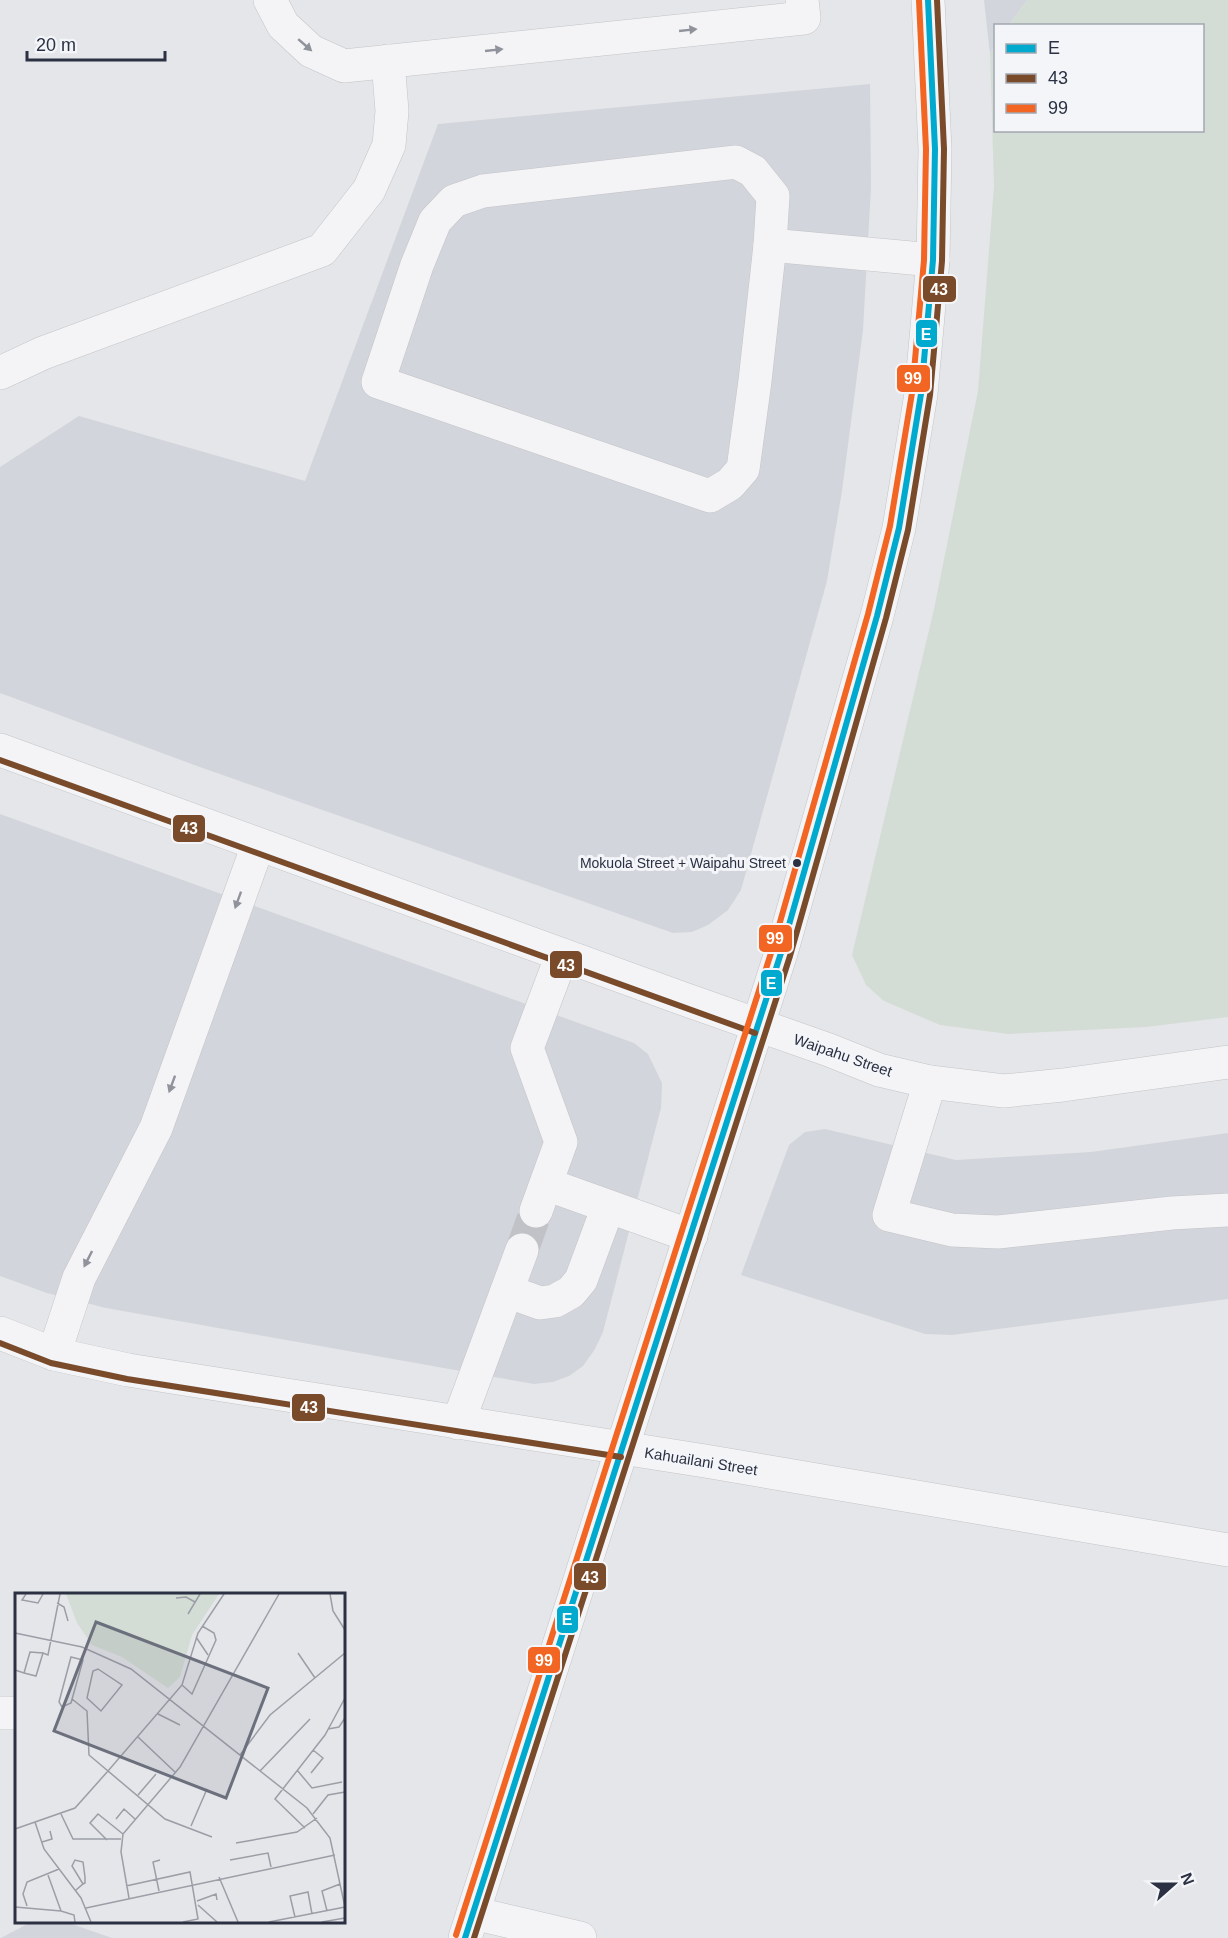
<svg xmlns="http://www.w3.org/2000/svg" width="1228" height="1938" viewBox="0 0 1228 1938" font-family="Helvetica,sans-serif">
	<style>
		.built { fill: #d3d5dc }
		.green { fill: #d4ddd5 }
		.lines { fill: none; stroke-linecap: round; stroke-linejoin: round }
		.minor-tunnel { stroke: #c0c2c8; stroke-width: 33; stroke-dasharray: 33 16; stroke-linecap: butt }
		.minor-casing { stroke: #c3c4c7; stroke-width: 34 }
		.minor { stroke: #f4f4f6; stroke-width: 33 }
		.bus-1-casing { stroke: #f3f5f8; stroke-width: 10 }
		.bus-2-casing { stroke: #f3f5f8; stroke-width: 10 }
		.bus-3-casing { stroke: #f3f5f8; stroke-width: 10 }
		.bus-1 { stroke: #00a9ce; stroke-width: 6 }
		.bus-2 { stroke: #7a4b2a; stroke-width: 6 }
		.bus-3 { stroke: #f26522; stroke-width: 6 }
		.oneway { fill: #90929c }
		.bus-dot { fill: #2b3143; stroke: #f3f5f8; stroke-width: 2 }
		.labels { text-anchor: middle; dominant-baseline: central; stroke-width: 6; stroke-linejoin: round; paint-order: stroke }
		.bus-label { font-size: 14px; fill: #2b3143; stroke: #f3f5f8; text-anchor: end }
		.street-label { font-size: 15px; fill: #2b3143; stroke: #f3f5f8 }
		.inset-road { fill: none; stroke: #9b9ea7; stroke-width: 1.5 }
		.view { fill: #6c707d; fill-opacity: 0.15; stroke: #6c707d; stroke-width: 3 }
		.inset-edge { fill: none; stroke: #2b3143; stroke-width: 3 }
		.line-badge { stroke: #f3f5f8; stroke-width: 2 }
		.badge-label { font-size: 16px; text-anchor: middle; font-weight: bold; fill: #fff }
	</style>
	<rect width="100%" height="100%" fill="#e5e6e9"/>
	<g class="built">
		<path d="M 984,0 L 1027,0 L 1009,25 L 996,26 L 995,46 L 990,54 Z"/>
		<path d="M 870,84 L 871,187 L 863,330 L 842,491 L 827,581 L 741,890 L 728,910 L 708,925 L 692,932 L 673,933 L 197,766 L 0,693 L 0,467 L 79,416 L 305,481 L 438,124 Z"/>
		<path d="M 0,814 L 634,1043 L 648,1054 L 662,1083 L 661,1108 L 603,1332 L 595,1349 L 583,1366 L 569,1376 L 553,1382 L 534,1384 L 106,1308 L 47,1293 L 0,1276 Z"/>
		<path d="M 825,1129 L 956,1160 L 1091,1152 L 1228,1133 L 1228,1299 L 952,1335 L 925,1334 L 741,1275 L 789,1145 L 805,1132 Z"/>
		<path d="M 31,1922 L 66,1922 L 112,1938 L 1,1938 Z"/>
	</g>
	<path class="green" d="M 1027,0 L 1228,0 L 1228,1017 L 1146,1027 L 1008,1034 L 940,1025 L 884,1001 L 866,985 L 852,955 L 934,609 L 978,391 L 994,186 L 990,54 L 995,46 L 996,130 L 1202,130 L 1202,26 L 1009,25 Z"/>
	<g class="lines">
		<path class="minor-tunnel" d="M 522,1250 L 536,1211"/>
		<g class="minor-casing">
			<g id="minor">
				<path d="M 270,0 L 283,25 L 311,51 L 344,66 L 804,18 L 802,0"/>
				<path d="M 736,162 L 753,171 L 773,196 L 770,245 L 755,381 L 743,469 L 730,484 L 710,496 L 378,382 L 417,265 L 435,221 L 454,201 L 483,191 Z"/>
				<path d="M 770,245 L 933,260"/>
				<path d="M 0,373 L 43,353 L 322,250 L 369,190 L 389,145 L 392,111 L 388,61"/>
				<path d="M 0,750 L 681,998 L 829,1050 L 879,1070 L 930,1082 L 1004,1091 L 1063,1085 L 1228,1062"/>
				<path d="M 930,1082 L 889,1215 L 952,1230 L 998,1232 L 1172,1213 L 1228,1210"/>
				<path d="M 546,1184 L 691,1236"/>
				<path d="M 536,1211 L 561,1142 L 527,1048 L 562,955"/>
				<path d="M 507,1291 L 540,1303 L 555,1301 L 571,1292 L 581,1280 L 608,1207"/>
				<path d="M 0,1333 L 54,1354 L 128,1370 L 705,1461 L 1228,1550"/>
				<path d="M 54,1354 L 79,1278 L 156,1128 L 258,845"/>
				<path d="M 458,1423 L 522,1250"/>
				<path d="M 0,1713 L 12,1713"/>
				<path d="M 473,1913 L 580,1938"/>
				<path d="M 465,1938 L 781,953 L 877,616 L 899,528 L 921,394 L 933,260 L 935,149 L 928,0"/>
			</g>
		</g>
		<use href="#minor" class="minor"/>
		<g class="bus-1-casing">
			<path id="bus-1" d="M 465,1938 L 781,953 L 877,616 L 899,528 L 921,394 L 933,260 L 935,149 L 928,0"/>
		</g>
		<g class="bus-2-casing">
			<g id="bus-2">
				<path d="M 0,760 L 755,1033"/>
				<path d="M 0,1343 L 51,1363 L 127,1379 L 621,1457"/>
				<path d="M 474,1938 L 790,956 L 886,618 L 908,530 L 930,395 L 942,261 L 944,149 L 937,0"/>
			</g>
		</g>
		<g class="bus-3-casing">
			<path id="bus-3" d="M 456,1935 L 772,950 L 868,614 L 890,526 L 912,393 L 924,260 L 926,149 L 919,0"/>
		</g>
		<use href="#bus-1" class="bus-1"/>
		<use href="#bus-2" class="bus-2"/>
		<use href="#bus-3" class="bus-3"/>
	</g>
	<defs><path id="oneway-solid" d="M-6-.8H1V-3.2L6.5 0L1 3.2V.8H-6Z" transform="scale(1.5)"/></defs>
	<g class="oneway">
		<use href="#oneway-solid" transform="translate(688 30) rotate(-6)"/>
		<use href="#oneway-solid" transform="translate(305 45) rotate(41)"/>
		<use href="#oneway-solid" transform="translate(494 50) rotate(-6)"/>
		<use href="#oneway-solid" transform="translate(238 900) rotate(110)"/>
		<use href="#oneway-solid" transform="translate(172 1084) rotate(110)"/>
		<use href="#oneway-solid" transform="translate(88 1259) rotate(117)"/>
	</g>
	<circle class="bus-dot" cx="797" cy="863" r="5"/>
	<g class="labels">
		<g class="bus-label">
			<text x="786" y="863">Mokuola Street + Waipahu Street</text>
		</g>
		<g class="street-label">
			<text transform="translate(843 1055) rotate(19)">Waipahu Street</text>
			<text transform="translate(701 1461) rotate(9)">Kahuailani Street</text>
		</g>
	</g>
	<g transform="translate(15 1593)">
		<rect width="330" height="330" fill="#e5e6e9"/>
		<path d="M 51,1 L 204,1 L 177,42 L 165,84 L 153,95 L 107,64 L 77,52 L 62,30 Z" fill="#d4ddd5"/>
		<path class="inset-road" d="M 11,1 L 7,7 L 23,10 L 28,1M 315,1 L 318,18 L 330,37M 161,5 L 171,4 L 180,9M 42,10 L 49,14 L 53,28M 173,21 L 185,1M 0,40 L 67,54 L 116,76 L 292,215 L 315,245 L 330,314M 181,44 L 193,62M 28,60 L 33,62 L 45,1M 283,60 L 300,85M 56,64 L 68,67 L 56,110 L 47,114 L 44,109 ZM 83,76 L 107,92 L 86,118 L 72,105 L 78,78 ZM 0,77 L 9,80 L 21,83 L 28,60 L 15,59 L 9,80M 167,92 L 177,101 L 201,47 L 199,40 L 187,33M 57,106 L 72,118 L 74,162 L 150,226 L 197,244M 143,121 L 165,132M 313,136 L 324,134 L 330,125M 123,144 L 161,180M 225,162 L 255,122 L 330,60M 282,177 L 297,195 L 327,189M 245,178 L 295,126M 296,180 L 308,165 L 298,157M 123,202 L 141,181M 46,221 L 58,246 L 106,246M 298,221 L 313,202 L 330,199M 101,226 L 109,216 L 120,226M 20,229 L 29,256 L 66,305 L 76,329M 176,233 L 192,196M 290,235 L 260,206 L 310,142 L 330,105M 0,236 L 60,215 L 93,178 L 167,92 L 183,40 L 209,1M 92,247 L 75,230 L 83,221 L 108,241M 27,249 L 37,246 L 35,238M 221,250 L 282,239 L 302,225M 215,267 L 253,260 L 256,274M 33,282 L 46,318M 204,284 L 223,329M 111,293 L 175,279 L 183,326 L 168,329M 61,297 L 68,291 L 70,290 L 70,284 L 68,269 L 60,267 L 57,273 L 68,291M 144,298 L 138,269 L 145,267M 114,305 L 106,259 L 108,241 L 165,174 L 264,1M 182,308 L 201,301 L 202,307M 183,312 L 202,329M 12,313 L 8,301 L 12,289 L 44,276M 0,314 L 46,318 L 59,322 L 60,329M 71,315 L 320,262M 312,318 L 307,298 L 325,291M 280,324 L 275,303 L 293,299 L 297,321M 254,329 L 330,314M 307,329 L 330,325"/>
		<path class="view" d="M 81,29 L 253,95 L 211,205 L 39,138 Z"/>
		<rect width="330" height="330" class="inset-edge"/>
	</g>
	<g class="line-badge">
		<rect x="922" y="275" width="35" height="28" rx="6" fill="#7a4b2a"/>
		<rect x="915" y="319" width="23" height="29" rx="6" fill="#00a9ce"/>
		<rect x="896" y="364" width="35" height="29" rx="6" fill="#f26522"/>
		<rect x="172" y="814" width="34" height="29" rx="6" fill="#7a4b2a"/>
		<rect x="758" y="924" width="35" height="29" rx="6" fill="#f26522"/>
		<rect x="549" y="950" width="34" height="29" rx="6" fill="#7a4b2a"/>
		<rect x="760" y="969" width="23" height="28" rx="6" fill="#00a9ce"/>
		<rect x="291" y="1393" width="35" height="29" rx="6" fill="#7a4b2a"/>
		<rect x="573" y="1562" width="34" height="29" rx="6" fill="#7a4b2a"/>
		<rect x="556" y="1605" width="23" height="29" rx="6" fill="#00a9ce"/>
		<rect x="527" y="1646" width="34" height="28" rx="6" fill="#f26522"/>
	</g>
	<g class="badge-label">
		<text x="939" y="295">43</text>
		<text x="926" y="340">E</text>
		<text x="913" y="384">99</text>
		<text x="189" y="834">43</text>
		<text x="775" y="944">99</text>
		<text x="566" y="971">43</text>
		<text x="771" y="989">E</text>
		<text x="309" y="1413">43</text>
		<text x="590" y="1583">43</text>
		<text x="567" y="1625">E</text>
		<text x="544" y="1666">99</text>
	</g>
	<rect x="994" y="24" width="210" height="108" fill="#f3f5f8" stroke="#a3a7b0" stroke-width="1.5"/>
	<rect x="1006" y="44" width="30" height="9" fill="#00a9ce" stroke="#a3a7b0" stroke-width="1.5"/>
	<text x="1048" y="54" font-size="18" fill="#2b3143">E</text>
	<rect x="1006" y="74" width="30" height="9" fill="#7a4b2a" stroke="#a3a7b0" stroke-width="1.5"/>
	<text x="1048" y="84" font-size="18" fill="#2b3143">43</text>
	<rect x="1006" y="104" width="30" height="9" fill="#f26522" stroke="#a3a7b0" stroke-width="1.5"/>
	<text x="1048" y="114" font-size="18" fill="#2b3143">99</text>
	<g transform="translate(1174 1884) rotate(69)" stroke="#f3f5f8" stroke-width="4.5" paint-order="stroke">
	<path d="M0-4.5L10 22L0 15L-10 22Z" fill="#2b3143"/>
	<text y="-9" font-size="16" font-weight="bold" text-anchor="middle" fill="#2b3143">N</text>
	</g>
	<path d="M27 51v9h138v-9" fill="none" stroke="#2b3143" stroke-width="3"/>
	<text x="36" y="51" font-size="18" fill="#2b3143" stroke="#f3f5f8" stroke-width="4.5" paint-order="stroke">20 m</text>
</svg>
